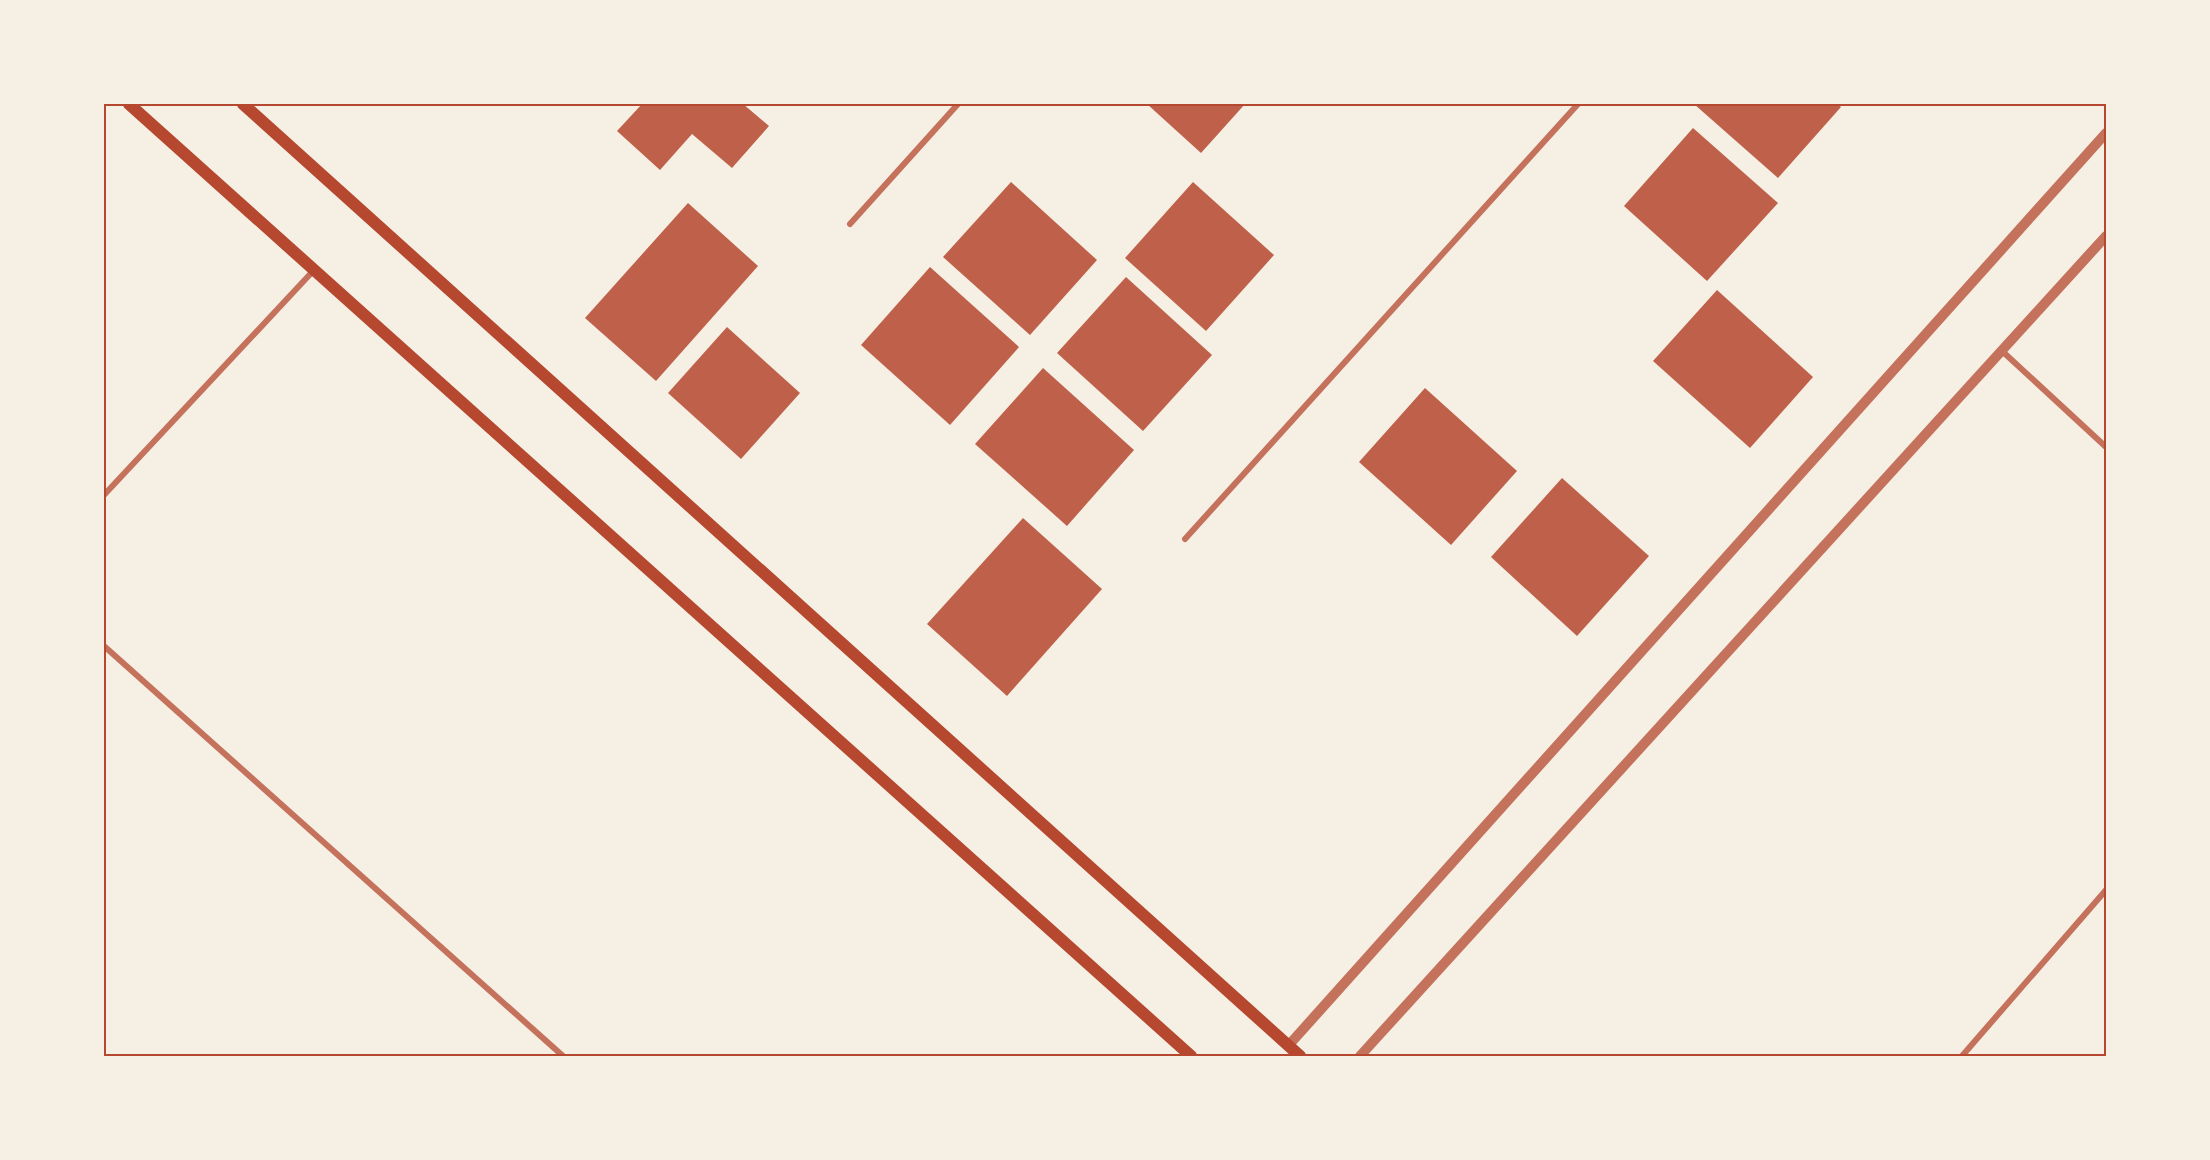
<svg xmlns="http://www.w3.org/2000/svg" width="2210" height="1160" viewBox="0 0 2210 1160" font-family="Mulish,sans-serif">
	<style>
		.building { fill: #bf614a }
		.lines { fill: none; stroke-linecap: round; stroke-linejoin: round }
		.minor { stroke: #c5725c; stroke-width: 6 }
		.tertiary { stroke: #c5725c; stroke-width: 10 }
		.secondary { stroke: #b5482f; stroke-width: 12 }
		.neatline { fill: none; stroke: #b5482f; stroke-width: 2 }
	</style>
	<rect width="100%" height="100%" fill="#f6efe4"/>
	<g class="building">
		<path d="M 642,104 L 743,104 L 769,126 L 732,168 L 692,134 L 660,170 L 617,131 Z"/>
		<path d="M 1147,104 L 1245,104 L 1201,153 Z"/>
		<path d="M 1694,104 L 1837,104 L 1841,107 L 1778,178 Z"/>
		<path d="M 1693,128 L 1778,203 L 1707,281 L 1624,206 Z"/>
		<path d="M 1011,182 L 1097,260 L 1030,335 L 943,257 Z"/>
		<path d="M 1193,182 L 1274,255 L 1206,331 L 1125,258 Z"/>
		<path d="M 688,203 L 758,266 L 656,381 L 585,318 Z"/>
		<path d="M 930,267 L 1019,347 L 950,425 L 861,345 Z"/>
		<path d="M 1126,277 L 1212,355 L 1143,431 L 1057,353 Z"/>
		<path d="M 1717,290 L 1813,377 L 1750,448 L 1653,361 Z"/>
		<path d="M 727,327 L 800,393 L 741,459 L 668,393 Z"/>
		<path d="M 1043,368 L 1134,450 L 1067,526 L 975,444 Z"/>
		<path d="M 1425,388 L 1517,471 L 1451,545 L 1359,462 Z"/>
		<path d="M 1562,478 L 1649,556 L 1577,636 L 1491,557 Z"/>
		<path d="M 1023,518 L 1102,589 L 1007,696 L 927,624 Z"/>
	</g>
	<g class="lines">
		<g class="minor">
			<path d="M 850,224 L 958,104"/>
			<path d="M 2002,351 L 2106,447"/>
			<path d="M 104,495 L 314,270"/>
			<path d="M 1185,539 L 1578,104"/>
			<path d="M 104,646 L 563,1056"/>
			<path d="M 1962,1056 L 2106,890"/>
		</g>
		<g class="tertiary">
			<path d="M 1288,1046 L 2106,133"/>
			<path d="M 1360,1056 L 2106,236"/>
		</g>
		<g class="secondary">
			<path d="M 129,104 L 1191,1056"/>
			<path d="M 243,104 L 1300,1056"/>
		</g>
	</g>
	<rect width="2210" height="1160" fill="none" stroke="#f6efe4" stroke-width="210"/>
	<rect x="105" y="105" width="2000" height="950" class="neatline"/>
</svg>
